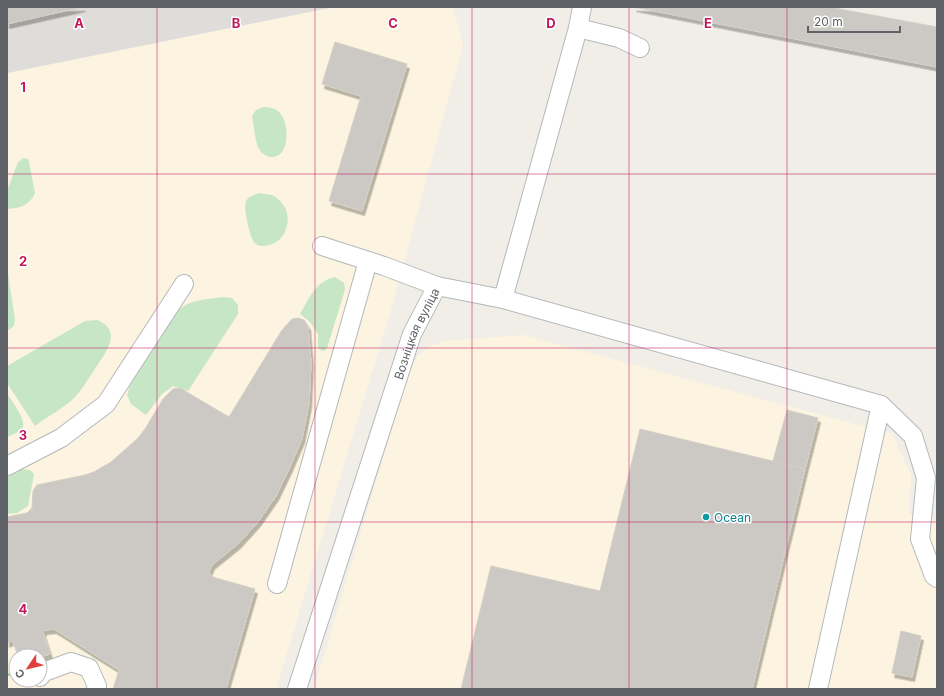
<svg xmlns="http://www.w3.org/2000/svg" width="944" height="696" viewBox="0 0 944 696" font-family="Inter,sans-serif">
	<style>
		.commercial { fill: #fcf4e0; fill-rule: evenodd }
		.industrial { fill: #dfddd9 }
		.green { fill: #c7e6c6 }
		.building { fill: #ccc9c4; stroke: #d4cfc6; filter: url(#shadow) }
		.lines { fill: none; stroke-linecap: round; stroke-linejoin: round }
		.lane-casing { stroke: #b4b8bb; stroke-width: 20 }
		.path { stroke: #9fc7a8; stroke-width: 2.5; stroke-dasharray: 4 2; stroke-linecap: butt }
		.lane { stroke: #fff; stroke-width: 18 }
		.grid { fill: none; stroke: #c2185b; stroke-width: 1; stroke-opacity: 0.55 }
		.culture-dot { fill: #0f9aa8; stroke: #fff; stroke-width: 1.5 }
		.labels { text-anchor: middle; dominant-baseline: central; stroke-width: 3; stroke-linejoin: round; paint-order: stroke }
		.street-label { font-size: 12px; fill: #5f6367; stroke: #fff }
		.culture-label { font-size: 12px; fill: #0d838f; stroke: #fff; text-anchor: start }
		.grid-label { font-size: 13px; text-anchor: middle; font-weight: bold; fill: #c2185b; stroke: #fff; stroke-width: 3; stroke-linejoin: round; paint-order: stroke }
	</style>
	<defs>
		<filter id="shadow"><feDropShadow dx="2.5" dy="4.5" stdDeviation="0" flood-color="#0004"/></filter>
	</defs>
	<rect width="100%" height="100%" fill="#f0eee7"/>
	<g class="commercial">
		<path d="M 334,7 L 453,7 L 463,45 L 391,310 L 276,689 L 7,689 L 7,73 ZM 16,656 L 40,656 L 40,680 L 16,680 Z"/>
		<path d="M 523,335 L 892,434 L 911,475 L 909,514 L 937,522 L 937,689 L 314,689 L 409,371 L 418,356 L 430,346 L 445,341 Z"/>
	</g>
	<path class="industrial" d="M 7,7 L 334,7 L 7,73 Z"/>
	<g class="green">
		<path d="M 264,107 C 269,107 274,108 278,111 C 288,119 289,142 282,152 C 276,160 264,158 259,149 C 255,142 254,125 252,116 L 256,110 Z"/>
		<path d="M 24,158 L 28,159 L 29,162 L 35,193 C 29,206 20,208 7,209 L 7,191 L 18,162 Z"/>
		<path d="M 259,193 C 263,194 270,194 274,196 C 275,196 278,199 279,200 C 289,209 290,221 284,234 C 280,242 263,251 255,243 C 250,239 243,208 246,201 C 249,196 254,195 259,193 Z"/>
		<path d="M 7,267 L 15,320 L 14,326 L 7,331 Z"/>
		<path d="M 335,277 L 344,283 L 345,290 L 327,348 L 324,351 L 321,350 L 318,348 L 318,334 L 310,322 L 300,314 C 310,298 314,282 335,277 Z"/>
		<path d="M 223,297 L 232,298 L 238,305 L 238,314 L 188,391 L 173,386 L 162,394 L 146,415 L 131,404 L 127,395 L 130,385 L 175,313 C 190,299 203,300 223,297 Z"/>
		<path d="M 97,320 C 125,331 104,355 93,372 C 87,380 82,390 75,397 C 64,408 48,416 35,426 L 7,383 L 7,366 L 85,321 Z"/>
		<path d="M 7,393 C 11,400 26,419 23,427 C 20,432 12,435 7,437 Z"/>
		<path d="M 22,469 L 30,470 L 34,474 L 28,506 L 17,513 L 7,514 L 7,477 Z"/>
	</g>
	<g class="building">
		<path d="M 7,7 L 83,7 L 7,24 Z"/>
		<path d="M 634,7 L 829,7 L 937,27 L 937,67 Z"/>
		<path d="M 335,42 L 407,64 L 362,211 L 329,201 L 361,96 L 322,84 Z"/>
		<path d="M 298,318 L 304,320 L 308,326 L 311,363 L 309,404 L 302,439 L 289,469 L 276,496 L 258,522 L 238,544 L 212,565 L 209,572 L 211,576 L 216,578 L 255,589 L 226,689 L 113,689 L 119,670 L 54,629 L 45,630 L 43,632 L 50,654 L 40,657 L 18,656 L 13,642 L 11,641 L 7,643 L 7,517 L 27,513 L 32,508 L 33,491 L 37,485 L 85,475 L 94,472 L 111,462 L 137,439 L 145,429 L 163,399 L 173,389 L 180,388 L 229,417 L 282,330 L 292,319 Z"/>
		<path d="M 787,410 L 818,418 L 805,469 L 773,461 Z"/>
		<path d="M 640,429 L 805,469 L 752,689 L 461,689 L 491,566 L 600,591 Z"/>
		<path d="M 901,631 L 921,636 L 912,677 L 892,673 Z"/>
	</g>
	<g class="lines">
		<g class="lane-casing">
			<g id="lane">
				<path d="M 578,28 L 619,38 L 640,48"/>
				<path d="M 322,246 L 384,266 L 437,286"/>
				<path d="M 503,299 L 881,405 L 913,436 L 926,478 L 920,539 L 934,576 L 937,578"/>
				<path d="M 7,466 L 61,438 L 106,404 L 184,284"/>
				<path d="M 277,584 L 368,261"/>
				<path d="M 40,677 L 44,672 L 71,662 L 89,668 L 97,686 L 96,689"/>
				<path id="s1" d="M 297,689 L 412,334 L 437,286 L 503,299 L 578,28 L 582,7"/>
				<path d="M 818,689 L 881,405"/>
			</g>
		</g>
		<path class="path" d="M 7,675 L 16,672"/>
		<use href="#lane" class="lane"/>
	</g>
	<path class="grid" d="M 157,7 L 157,689M 315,7 L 315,689M 472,7 L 472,689M 629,7 L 629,689M 787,7 L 787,689M 7,174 L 937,174M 7,348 L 937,348M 7,522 L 937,522"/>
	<circle class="culture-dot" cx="706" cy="517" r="4"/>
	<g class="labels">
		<g class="street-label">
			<text stroke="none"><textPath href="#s1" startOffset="375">Возніцкая вуліца</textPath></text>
		</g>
		<g class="culture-label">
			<text x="714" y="517">Ocean</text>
		</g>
	</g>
	<g class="grid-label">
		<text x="79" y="28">A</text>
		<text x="236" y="28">B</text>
		<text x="393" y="28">C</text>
		<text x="551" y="28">D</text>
		<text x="708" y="28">E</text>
		<text x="23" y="92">1</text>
		<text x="23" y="266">2</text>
		<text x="23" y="440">3</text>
		<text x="23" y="614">4</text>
	</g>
	<rect width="944" height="696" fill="none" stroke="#5f6367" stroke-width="16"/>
	<g transform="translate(28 668) rotate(235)"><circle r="19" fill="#ffffff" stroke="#bfc1c2"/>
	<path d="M0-3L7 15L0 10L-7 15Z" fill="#e1413d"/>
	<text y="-6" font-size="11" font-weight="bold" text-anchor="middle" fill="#5f6367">С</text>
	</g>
	<path d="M808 26v6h92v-6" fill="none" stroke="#5f6367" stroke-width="2"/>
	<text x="814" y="26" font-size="12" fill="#5f6367" stroke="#ffffff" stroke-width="3" paint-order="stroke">20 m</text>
</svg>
